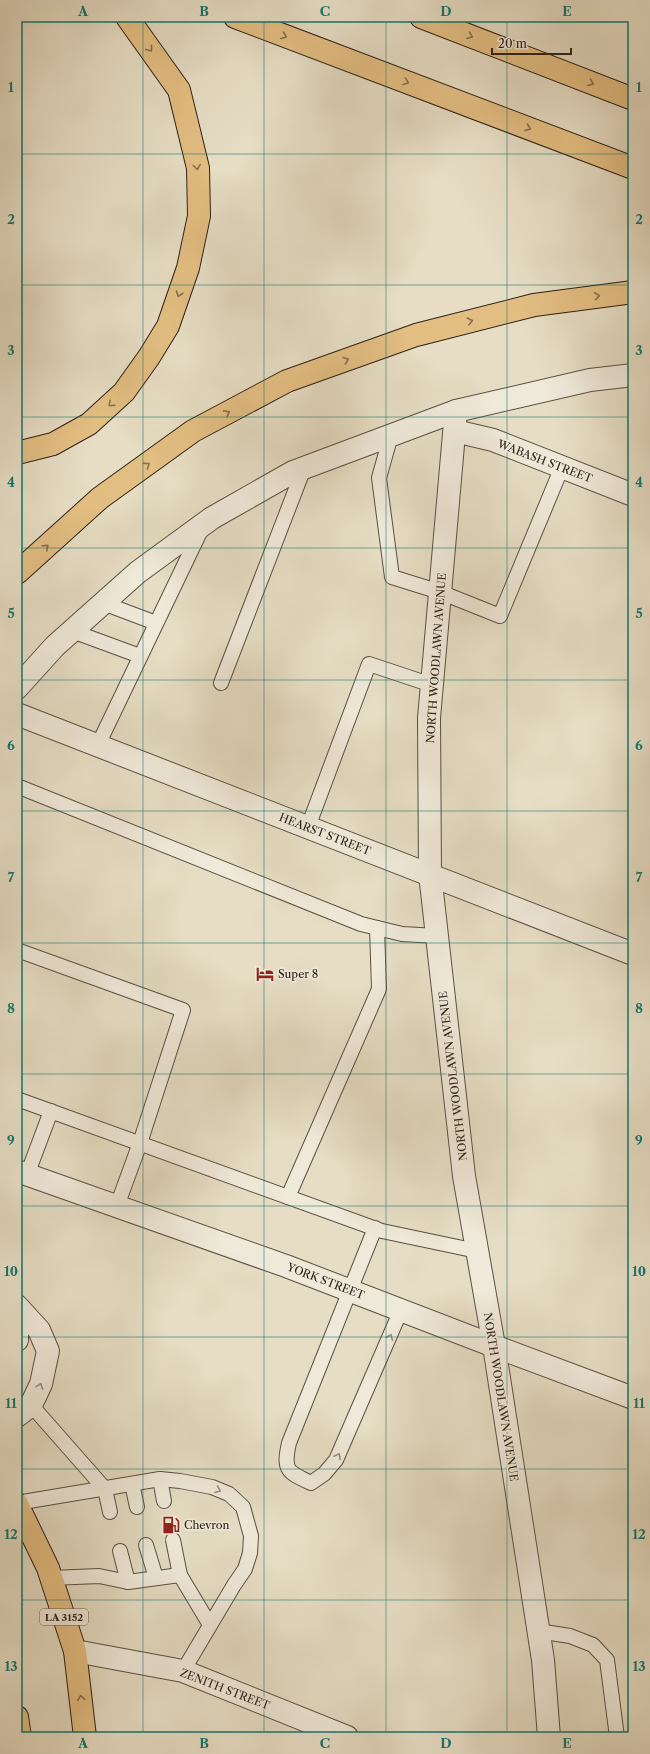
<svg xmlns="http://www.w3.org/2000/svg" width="650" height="1754" viewBox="0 0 650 1754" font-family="'Libre Caslon Text',serif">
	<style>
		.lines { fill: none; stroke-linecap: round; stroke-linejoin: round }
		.service-casing { stroke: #5a5042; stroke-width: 16 }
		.minor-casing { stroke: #5a5042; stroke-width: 24 }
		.tertiary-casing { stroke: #5a5042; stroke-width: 24 }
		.trunk-casing { stroke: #2c2117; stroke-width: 24 }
		.motorway-casing { stroke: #2c2117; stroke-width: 24 }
		.service { stroke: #efe9d9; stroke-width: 14 }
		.minor { stroke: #efe9d9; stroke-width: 22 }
		.tertiary { stroke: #efe9d9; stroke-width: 22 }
		.trunk { stroke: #e3be82; stroke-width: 22 }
		.motorway { stroke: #e3be82; stroke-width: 22 }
		.oneway { stroke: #88704c }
		.oneway2 { stroke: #978f82 }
		.grid { fill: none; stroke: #0f766e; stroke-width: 1; stroke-opacity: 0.55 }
		.labels { text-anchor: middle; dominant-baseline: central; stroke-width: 3.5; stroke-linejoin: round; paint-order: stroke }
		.shield { fill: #efe9d9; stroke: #665d51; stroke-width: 1 }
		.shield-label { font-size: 10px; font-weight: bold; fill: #2c2117 }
		.street-label { font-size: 11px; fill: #2c2117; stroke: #efe9d9 }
		.poi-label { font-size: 11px; fill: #2c2117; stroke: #efe9d9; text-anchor: start }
		.neatline { fill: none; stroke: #0f766e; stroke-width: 1.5 }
		.grid-label { font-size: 13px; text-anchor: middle; font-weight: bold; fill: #0f766e }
	</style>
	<rect width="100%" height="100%" fill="#e6ddc4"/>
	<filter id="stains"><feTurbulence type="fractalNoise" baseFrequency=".005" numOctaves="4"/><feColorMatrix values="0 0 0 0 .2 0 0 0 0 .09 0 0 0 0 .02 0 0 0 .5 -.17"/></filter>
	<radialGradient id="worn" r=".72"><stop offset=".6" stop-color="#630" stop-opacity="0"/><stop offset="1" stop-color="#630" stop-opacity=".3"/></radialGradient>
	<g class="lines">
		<g class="service-casing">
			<g id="service">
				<path d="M 391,435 L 379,478 L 392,577 L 440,592 L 500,616 L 562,467"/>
				<path d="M 103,603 L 156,623"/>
				<path d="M 72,631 L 140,656"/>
				<path d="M 221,683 L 304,468"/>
				<path d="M 98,745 L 202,528"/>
				<path d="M 17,786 L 361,924 L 402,934 L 437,936"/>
				<path d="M 308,827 L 369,664 L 432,685"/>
				<path d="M 17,950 L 183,1010 L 140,1143 L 117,1206"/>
				<path d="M 17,1099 L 382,1231 L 477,1251"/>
				<path d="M 27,1175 L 51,1111"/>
				<path d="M 288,1197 L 379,989 L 377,928"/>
				<path d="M 375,1228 L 289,1443 C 283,1470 287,1472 311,1483 L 324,1474 L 336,1460 L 401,1310"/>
				<path d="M 31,1405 L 105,1489 L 110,1512"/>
				<path d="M 160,1479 L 164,1501"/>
				<path d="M 132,1484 L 137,1507"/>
				<path d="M 17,1503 L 160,1479 L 180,1481 L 212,1487 L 229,1494 L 243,1507 L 251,1536 L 250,1553 L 245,1569 L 234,1585 L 183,1671"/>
				<path d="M 173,1540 L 180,1575"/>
				<path d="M 146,1545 L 156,1578"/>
				<path d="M 120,1551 L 128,1582"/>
				<path d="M 51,1578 L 99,1576 L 128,1582 L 180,1575 L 210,1625"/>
				<path d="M 538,1631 L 570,1636 L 593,1645 L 607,1660 L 617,1737"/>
			</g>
		</g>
		<g class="minor-casing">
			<g id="minor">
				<path d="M 456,411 L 429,718 L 430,874 L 464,1176 L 494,1346 L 543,1660 L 549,1737"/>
				<path d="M 455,431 L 493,440 L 633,495"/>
				<path d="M 17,714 L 633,954"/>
				<path d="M 17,1171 L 286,1266 L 494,1346 L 633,1398"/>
				<path d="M 75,1651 L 183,1671 L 347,1737"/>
			</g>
		</g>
		<g class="tertiary-casing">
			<g id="tertiary">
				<path d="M 17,688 L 55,646 L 138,572 L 212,518 L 293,472 L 456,411 L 590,380 L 633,375"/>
				<path d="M 17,1306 L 39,1330 L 48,1351 L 41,1384 L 31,1405 L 17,1416"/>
				<path d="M 17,1327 L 17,1340"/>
			</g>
		</g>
		<g class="trunk-casing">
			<g id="trunk">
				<path d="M 17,1504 L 48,1568 L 75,1651 L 85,1737"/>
				<path d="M 17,1717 L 20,1737"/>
			</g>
		</g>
		<g class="motorway-casing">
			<g id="motorway">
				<path d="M 235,17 L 633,168"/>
				<path d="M 421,17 L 633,99"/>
				<path d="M 17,453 L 53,444 L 89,424 L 124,392 L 149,357 L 168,326 L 188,268 L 199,216 L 198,168 L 179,90 L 127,17"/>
				<path d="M 17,573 L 100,498 L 193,431 L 287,381 L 416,335 L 534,305 L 633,292"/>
			</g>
		</g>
		<use href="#service" class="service"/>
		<use href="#minor" class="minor"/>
		<use href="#tertiary" class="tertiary"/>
		<use href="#trunk" class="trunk"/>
		<use href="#motorway" class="motorway"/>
	</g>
	<defs><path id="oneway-chevron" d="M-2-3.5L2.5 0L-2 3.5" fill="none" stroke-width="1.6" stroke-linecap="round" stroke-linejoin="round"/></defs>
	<g class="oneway">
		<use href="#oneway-chevron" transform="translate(284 36) rotate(21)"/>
		<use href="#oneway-chevron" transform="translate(470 36) rotate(21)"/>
		<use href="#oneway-chevron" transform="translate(150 49) rotate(54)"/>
		<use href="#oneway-chevron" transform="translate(406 82) rotate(21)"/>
		<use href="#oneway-chevron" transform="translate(591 83) rotate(21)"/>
		<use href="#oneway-chevron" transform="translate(528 128) rotate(21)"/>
		<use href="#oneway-chevron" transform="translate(197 167) rotate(82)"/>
		<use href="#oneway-chevron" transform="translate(179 294) rotate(109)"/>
		<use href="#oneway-chevron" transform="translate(597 296) rotate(-8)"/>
		<use href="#oneway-chevron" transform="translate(470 321) rotate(-14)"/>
		<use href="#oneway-chevron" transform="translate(346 360) rotate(-20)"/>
		<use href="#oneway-chevron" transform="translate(111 404) rotate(137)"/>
		<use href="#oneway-chevron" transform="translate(227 413) rotate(-28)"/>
		<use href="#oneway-chevron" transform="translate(147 465) rotate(-36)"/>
		<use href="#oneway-chevron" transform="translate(46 547) rotate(-42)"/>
		<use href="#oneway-chevron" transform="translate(81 1698) rotate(-97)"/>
	</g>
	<g class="oneway2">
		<use href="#oneway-chevron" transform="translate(390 1337) rotate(-67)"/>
		<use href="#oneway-chevron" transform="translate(40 1386) rotate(-69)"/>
		<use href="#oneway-chevron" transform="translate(338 1456) rotate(-63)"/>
		<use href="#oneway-chevron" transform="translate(218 1490) rotate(22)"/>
	</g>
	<path class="grid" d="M 143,17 L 143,1737M 264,17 L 264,1737M 386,17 L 386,1737M 507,17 L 507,1737M 17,154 L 633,154M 17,285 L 633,285M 17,417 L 633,417M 17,548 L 633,548M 17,680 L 633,680M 17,811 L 633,811M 17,943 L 633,943M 17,1074 L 633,1074M 17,1206 L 633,1206M 17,1337 L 633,1337M 17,1469 L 633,1469M 17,1600 L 633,1600"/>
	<defs>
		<g id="hotel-bare" transform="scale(1.38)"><path d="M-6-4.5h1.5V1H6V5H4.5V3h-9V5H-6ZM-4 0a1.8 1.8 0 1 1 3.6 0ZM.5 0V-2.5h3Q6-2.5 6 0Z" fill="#8f2418" stroke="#efe9d9" stroke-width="2.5" paint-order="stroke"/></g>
		<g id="fuel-bare" transform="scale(1.38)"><path d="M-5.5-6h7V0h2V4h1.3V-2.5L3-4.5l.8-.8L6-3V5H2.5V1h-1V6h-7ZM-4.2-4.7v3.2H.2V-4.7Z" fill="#8f2418" stroke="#efe9d9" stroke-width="2.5" paint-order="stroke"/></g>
	</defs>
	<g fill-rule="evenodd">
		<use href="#hotel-bare" x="265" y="974"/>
		<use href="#fuel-bare" x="171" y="1525"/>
	</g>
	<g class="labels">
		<rect class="shield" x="40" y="1609" width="48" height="16" rx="3"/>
		<g class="shield-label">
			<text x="64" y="1617">LA 3152</text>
		</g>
		<g class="street-label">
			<text transform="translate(545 461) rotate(21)">WABASH STREET</text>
			<text transform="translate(436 658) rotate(-86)">NORTH WOODLAWN AVENUE</text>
			<text transform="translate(325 834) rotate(21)">HEARST STREET</text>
			<text transform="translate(453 1076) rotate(-97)">NORTH WOODLAWN AVENUE</text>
			<text transform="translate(326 1281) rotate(21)">YORK STREET</text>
			<text transform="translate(501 1397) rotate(81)">NORTH WOODLAWN AVENUE</text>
			<text transform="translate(225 1689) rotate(21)">ZENITH STREET</text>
		</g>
		<g class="poi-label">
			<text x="278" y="974">Super 8</text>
			<text x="184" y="1525">Chevron</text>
		</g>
	</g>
	<rect width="650" height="1754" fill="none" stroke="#e6ddc4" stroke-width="44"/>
	<path d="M492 48v6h79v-6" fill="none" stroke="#2c2117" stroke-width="2"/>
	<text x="498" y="48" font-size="12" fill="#2c2117" stroke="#efe9d9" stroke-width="3" paint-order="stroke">20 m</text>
	<rect x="22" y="22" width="606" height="1710" class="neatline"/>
	<g class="grid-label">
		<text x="83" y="16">A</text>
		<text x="204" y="16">B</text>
		<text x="325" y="16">C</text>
		<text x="446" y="16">D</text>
		<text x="567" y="16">E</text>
		<text x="11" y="92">1</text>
		<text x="639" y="92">1</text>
		<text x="11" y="224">2</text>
		<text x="639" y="224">2</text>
		<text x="11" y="355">3</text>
		<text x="639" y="355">3</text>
		<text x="11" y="487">4</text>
		<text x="639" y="487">4</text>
		<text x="11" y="618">5</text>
		<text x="639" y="618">5</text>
		<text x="11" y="750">6</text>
		<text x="639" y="750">6</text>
		<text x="11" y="882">7</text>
		<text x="639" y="882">7</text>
		<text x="11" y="1013">8</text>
		<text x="639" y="1013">8</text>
		<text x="11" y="1145">9</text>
		<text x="639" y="1145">9</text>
		<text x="11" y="1276">10</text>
		<text x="639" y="1276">10</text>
		<text x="11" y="1408">11</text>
		<text x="639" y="1408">11</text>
		<text x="11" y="1539">12</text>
		<text x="639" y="1539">12</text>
		<text x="11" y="1671">13</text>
		<text x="639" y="1671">13</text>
		<text x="83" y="1748">A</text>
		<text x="204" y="1748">B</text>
		<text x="325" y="1748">C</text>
		<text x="446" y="1748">D</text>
		<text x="567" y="1748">E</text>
	</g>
	<rect width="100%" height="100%" filter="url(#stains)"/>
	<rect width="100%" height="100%" fill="url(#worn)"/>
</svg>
